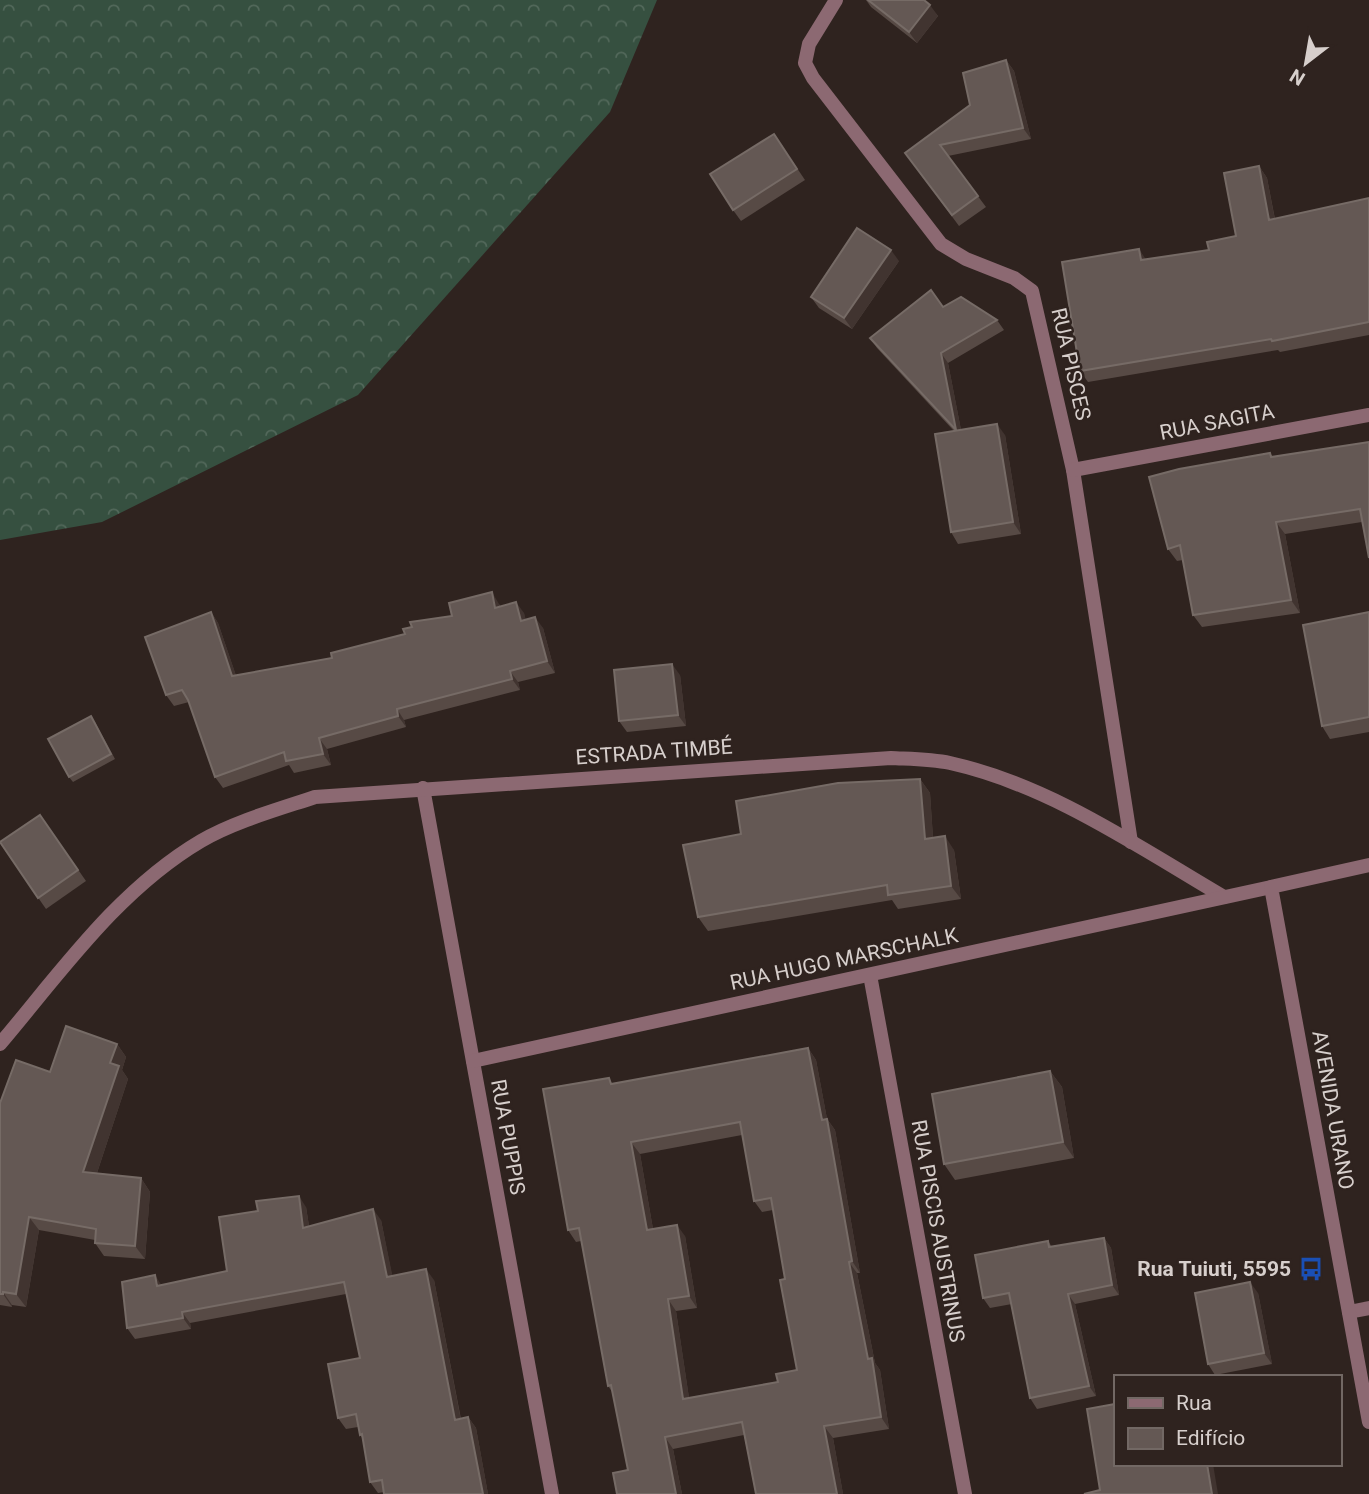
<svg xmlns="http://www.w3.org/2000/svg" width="1369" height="1494" viewBox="0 0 1369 1494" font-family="Roboto,sans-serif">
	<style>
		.forest { fill: url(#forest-crowns) }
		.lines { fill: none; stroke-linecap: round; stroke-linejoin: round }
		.minor { stroke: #8c6972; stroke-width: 14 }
		.tertiary { stroke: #8c6972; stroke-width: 14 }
		.wall { fill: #574a45; fill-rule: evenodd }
		.shaded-wall { fill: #413430 }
		.building { fill: #645854; stroke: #766b66; stroke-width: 2; fill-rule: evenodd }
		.labels { text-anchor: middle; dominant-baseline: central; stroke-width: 5; stroke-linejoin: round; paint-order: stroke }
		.street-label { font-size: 21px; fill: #d7cfcc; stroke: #2f231f }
		.poi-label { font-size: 21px; font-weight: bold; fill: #d7cfcc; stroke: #2f231f; text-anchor: end }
	</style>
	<defs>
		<pattern id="forest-crowns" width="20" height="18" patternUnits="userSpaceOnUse" patternTransform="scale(1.75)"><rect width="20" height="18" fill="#365040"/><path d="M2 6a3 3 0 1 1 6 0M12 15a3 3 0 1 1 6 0" fill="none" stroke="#52685a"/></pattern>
	</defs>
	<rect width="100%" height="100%" fill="#2f231f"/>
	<path class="forest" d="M 0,0 L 657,0 L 610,112 L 358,395 L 102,522 L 0,540 Z"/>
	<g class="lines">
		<g class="minor">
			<path d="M 836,0 L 809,44 L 805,63 L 813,78 L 941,244 L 966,259 L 1014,278 L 1032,291 L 1073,470 L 1131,842"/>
			<path d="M 1073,470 L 1369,415"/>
			<path d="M 423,788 L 552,1494"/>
			<path d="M 870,975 L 965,1494"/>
			<path d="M 0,1044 C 61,972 118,890 201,841 C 233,822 279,809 315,797 L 891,758 C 910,759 931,759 950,763 C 1049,785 1137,846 1224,897"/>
			<path d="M 473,1061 L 1271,887"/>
			<path d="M 1349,1312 L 1369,1308"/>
		</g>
		<path class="tertiary" d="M 1369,865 L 1271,887 L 1369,1422"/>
	</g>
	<g class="wall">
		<path d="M 866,0 L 924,0 L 938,16 L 917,43 L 871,7 Z"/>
		<path d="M 1006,60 L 1014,71 L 1031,139 L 948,156 L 986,207 L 959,226 L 913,164 L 970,105 Z"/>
		<path d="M 774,134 L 805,180 L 741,221 L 733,210 Z"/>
		<path d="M 1259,166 L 1267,178 L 1275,219 L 1369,198 L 1369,335 L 1280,352 L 1278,350 L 1088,382 L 1080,371 L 1146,259 L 1209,250 L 1236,236 Z"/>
		<path d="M 899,261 L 852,329 L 819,308 L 811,297 Z"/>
		<path d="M 943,307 L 997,320 L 1004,330 L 948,363 L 961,430 L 1005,435 L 1021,534 L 958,544 L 951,532 L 954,431 L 877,348 L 870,338 Z"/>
		<path d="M 1369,442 L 1362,522 L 1285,534 L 1300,613 L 1202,627 L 1193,615 L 1183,560 L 1177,561 L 1168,549 L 1270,453 L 1273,457 Z"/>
		<path d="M 499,604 L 500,606 L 524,613 L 525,620 L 543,628 L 555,673 L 518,682 L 520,690 L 404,720 L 406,727 L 327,749 L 331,765 L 294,773 L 289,765 L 223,788 L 215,777 L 189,702 L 174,706 L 166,695 L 211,612 L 218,623 L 236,676 L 332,658 L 405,634 L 452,616 Z"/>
		<path d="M 1369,612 L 1369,732 L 1330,739 L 1322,726 Z"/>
		<path d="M 680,675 L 686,726 L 627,732 L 619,721 Z"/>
		<path d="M 95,722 L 115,759 L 73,782 L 69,777 Z"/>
		<path d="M 920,779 L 930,793 L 933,838 L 954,850 L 961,899 L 898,909 L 892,900 L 708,931 L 698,917 L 741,834 Z"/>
		<path d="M 40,815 L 86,881 L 46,909 L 0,843 Z"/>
		<path d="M 117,1044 L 126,1057 L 122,1070 L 128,1079 L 97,1173 L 141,1178 L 150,1192 L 145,1259 L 104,1256 L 95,1243 L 95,1240 L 39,1230 L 26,1307 L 12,1305 L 12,1307 L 0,1305 L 0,1103 L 50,1072 Z"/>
		<path d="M 808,1048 L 816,1060 L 827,1119 L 835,1130 L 860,1273 L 857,1273 L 875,1363 L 880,1370 L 889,1429 L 833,1438 L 843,1494 L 756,1494 L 744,1435 L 673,1449 L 682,1494 L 617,1494 L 628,1470 L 613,1393 L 608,1386 L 581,1241 L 576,1242 L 568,1230 L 614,1084 ZM 742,1135 L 754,1201 L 762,1212 L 773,1210 L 785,1279 L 797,1370 L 778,1382 L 689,1398 L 676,1311 L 697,1308 L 685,1236 L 653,1229 L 640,1154 Z"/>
		<path d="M 1050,1071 L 1062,1087 L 1074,1158 L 955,1180 L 944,1164 Z"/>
		<path d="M 306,1207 L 309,1226 L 381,1220 L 392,1276 L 434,1280 L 461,1419 L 468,1417 L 476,1428 L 488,1494 L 384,1494 L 384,1492 L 378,1493 L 370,1482 L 363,1439 L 360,1435 L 358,1427 L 346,1429 L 338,1418 L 360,1358 L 346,1294 L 190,1323 L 191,1329 L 135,1339 L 127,1328 L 162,1285 L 227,1271 Z"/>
		<path d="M 1104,1238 L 1111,1248 L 1119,1295 L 1075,1304 L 1096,1396 L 1037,1409 L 1030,1398 L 1012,1304 L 990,1308 L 983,1298 L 1048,1241 L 1052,1247 Z"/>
		<path d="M 1258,1293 L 1272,1364 L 1215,1375 L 1208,1364 Z"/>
	</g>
	<g class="shaded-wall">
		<path d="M 930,5 L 938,16 L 917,43 L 909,32 Z"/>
		<path d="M 1006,60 L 1014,71 L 1031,139 L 1023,128 Z"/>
		<path d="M 1259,166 L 1267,178 L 1277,231 L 1269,220 Z"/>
		<path d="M 1139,249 L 1147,261 L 1141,260 Z"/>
		<path d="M 891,250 L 899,261 L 852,329 L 844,318 Z"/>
		<path d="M 941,353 L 948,363 L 963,440 L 956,430 Z"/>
		<path d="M 997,424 L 1005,435 L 1021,534 L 1013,522 Z"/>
		<path d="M 1276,522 L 1285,534 L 1300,613 L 1291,600 Z"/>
		<path d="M 492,592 L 499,604 L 503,619 L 495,608 Z"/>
		<path d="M 516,602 L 524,613 L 529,632 L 521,621 Z"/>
		<path d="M 211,612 L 218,623 L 240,687 L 232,676 Z"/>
		<path d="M 535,617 L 543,628 L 555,673 L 547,661 Z"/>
		<path d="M 672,664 L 680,675 L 686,726 L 678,715 Z"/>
		<path d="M 510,671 L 518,682 L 520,690 L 512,679 Z"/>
		<path d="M 397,709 L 404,720 L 406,727 L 398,716 Z"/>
		<path d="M 319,738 L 327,749 L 331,765 L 323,754 Z"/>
		<path d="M 920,779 L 930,793 L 934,853 L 925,839 Z"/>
		<path d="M 945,836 L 954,850 L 961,899 L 951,886 Z"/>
		<path d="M 117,1044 L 126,1057 L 122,1070 L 128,1079 L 93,1185 L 83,1172 L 110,1063 Z"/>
		<path d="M 808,1048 L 816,1060 L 827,1119 L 835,1130 L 860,1273 L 852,1261 L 822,1120 Z"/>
		<path d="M 1050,1071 L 1062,1087 L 1074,1158 L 1063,1142 Z"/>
		<path d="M 631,1142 L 640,1154 L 655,1241 L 647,1230 Z"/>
		<path d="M 141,1178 L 150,1192 L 145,1259 L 135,1246 Z"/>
		<path d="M 299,1196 L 306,1207 L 311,1239 L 303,1228 Z"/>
		<path d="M 373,1209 L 381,1220 L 395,1288 L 387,1277 Z"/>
		<path d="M 29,1217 L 39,1230 L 26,1307 L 16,1294 Z"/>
		<path d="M 677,1225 L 685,1236 L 697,1308 L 689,1296 Z"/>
		<path d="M 1104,1238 L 1111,1248 L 1119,1295 L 1112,1285 Z"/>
		<path d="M 849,1262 L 857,1273 L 875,1363 L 880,1370 L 889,1429 L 881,1417 L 868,1359 Z"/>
		<path d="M 426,1269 L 434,1280 L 463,1431 L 455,1420 Z"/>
		<path d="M 155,1275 L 162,1286 L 157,1286 Z"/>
		<path d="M 1250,1282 L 1258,1293 L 1272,1364 L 1264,1353 Z"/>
		<path d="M 3,1292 L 12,1305 L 12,1307 L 3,1294 Z"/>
		<path d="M 1068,1294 L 1075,1304 L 1096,1396 L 1089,1386 Z"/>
		<path d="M 668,1299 L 676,1311 L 691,1411 L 683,1399 Z"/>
		<path d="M 182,1312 L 190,1323 L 191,1329 L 183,1318 Z"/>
		<path d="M 468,1417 L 476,1428 L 488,1494 L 483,1494 Z"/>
		<path d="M 824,1426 L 833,1438 L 843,1494 L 837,1494 Z"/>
		<path d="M 665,1437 L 673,1449 L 682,1494 L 676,1494 Z"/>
		<path d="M 1207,1464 L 1213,1464 L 1218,1494 L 1212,1494 Z"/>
	</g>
	<g class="building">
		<path d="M 868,0 L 924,0 L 930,5 L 909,32 Z"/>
		<path d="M 1006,60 L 1023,128 L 940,145 L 978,196 L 952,215 L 905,153 L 970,105 L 963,73 Z"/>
		<path d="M 774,134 L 797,169 L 733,210 L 710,174 Z"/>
		<path d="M 1259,166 L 1269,220 L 1369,198 L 1369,322 L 1272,341 L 1271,339 L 1080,371 L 1062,262 L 1139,249 L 1141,260 L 1209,250 L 1207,242 L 1236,236 L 1224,173 Z"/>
		<path d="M 857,228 L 891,250 L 844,318 L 811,297 Z"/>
		<path d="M 931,290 L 943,307 L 961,297 L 997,320 L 941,353 L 956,430 L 870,338 Z"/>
		<path d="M 997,424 L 1013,522 L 951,532 L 935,434 Z"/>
		<path d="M 1369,442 L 1369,558 L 1360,509 L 1276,522 L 1291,600 L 1193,615 L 1180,545 L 1168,549 L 1149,477 L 1179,469 L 1270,453 L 1271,457 Z"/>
		<path d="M 492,592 L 495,608 L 516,602 L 521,621 L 535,617 L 547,661 L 510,671 L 512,679 L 397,709 L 398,716 L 319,738 L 323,754 L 286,761 L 284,752 L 215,777 L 188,700 L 182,690 L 166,695 L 145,637 L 211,612 L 232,676 L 332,658 L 331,653 L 405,634 L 403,629 L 412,627 L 410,622 L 452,616 L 449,603 Z"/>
		<path d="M 1369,612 L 1369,717 L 1322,726 L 1303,625 Z"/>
		<path d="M 672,664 L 678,715 L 619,721 L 614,670 Z"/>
		<path d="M 91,716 L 111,754 L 69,777 L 48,739 Z"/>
		<path d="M 920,779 L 925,839 L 945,836 L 951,886 L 888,895 L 887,885 L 698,917 L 683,845 L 741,834 L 736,801 L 838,783 Z"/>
		<path d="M 40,815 L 78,870 L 38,898 L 0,842 Z"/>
		<path d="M 66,1026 L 117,1044 L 110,1063 L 119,1066 L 83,1172 L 141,1178 L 135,1246 L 95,1243 L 96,1229 L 29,1217 L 16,1294 L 3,1292 L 3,1294 L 0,1294 L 0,1103 L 16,1060 L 50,1072 Z"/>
		<path d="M 808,1048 L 822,1120 L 827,1119 L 852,1261 L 849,1262 L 868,1359 L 872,1358 L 881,1417 L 824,1426 L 837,1494 L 756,1494 L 742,1422 L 665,1437 L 676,1494 L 617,1494 L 613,1473 L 628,1470 L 611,1385 L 608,1386 L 579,1228 L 568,1230 L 543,1089 L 609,1078 L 611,1084 ZM 740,1122 L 754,1201 L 771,1198 L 785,1279 L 780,1280 L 797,1370 L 776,1374 L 778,1382 L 683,1399 L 668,1299 L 689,1296 L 677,1225 L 647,1230 L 631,1142 Z"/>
		<path d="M 1050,1071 L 1063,1142 L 944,1164 L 932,1094 Z"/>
		<path d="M 299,1196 L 303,1228 L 373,1209 L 387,1277 L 426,1269 L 455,1420 L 468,1417 L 483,1494 L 384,1494 L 382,1480 L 370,1482 L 362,1434 L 360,1435 L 356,1414 L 338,1418 L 328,1364 L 360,1358 L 344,1282 L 182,1312 L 183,1318 L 127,1328 L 122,1282 L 155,1275 L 157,1286 L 227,1271 L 219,1217 L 258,1211 L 256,1201 Z"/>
		<path d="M 1104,1238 L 1112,1285 L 1068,1294 L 1089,1386 L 1030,1398 L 1009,1293 L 983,1298 L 975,1255 L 1048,1241 L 1049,1247 Z"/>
		<path d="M 1250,1282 L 1264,1353 L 1208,1364 L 1195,1293 Z"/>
		<path d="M 1115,1404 L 1115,1464 L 1207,1464 L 1212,1494 L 1084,1494 L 1100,1490 L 1087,1409 Z"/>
	</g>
	<defs>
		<g id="bus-bare" transform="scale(1.89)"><path d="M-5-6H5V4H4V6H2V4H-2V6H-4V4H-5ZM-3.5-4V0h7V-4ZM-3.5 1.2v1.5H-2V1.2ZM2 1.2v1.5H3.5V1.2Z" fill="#1a4fb4" stroke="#2f231f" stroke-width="2.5" paint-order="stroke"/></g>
	</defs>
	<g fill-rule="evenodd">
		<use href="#bus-bare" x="1311" y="1269"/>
	</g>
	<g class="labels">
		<g class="street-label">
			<text transform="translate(1071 364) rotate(77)">RUA PISCES</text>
			<text transform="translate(1217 422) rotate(-11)">RUA SAGITA</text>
			<text transform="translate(654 752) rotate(-4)">ESTRADA TIMBÉ</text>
			<text transform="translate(844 959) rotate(-12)">RUA HUGO MARSCHALK</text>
			<text transform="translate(1333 1110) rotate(80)">AVENIDA URANO</text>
			<text transform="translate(508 1137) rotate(80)">RUA PUPPIS</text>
			<text transform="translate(938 1231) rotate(80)">RUA PISCIS AUSTRINUS</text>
		</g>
		<g class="poi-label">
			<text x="1291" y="1269">Rua Tuiuti, 5595</text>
		</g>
	</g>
	<rect x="1114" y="1375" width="228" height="91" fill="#2f231f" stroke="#726864" stroke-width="2"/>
	<rect x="1128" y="1398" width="35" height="10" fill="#8c6972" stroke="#726864" stroke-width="2"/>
	<text x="1176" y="1410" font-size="21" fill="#d7cfcc">Rua</text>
	<rect x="1128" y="1428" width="35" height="21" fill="#645854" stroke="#726864" stroke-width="2"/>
	<text x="1176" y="1445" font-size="21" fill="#d7cfcc">Edifício</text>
	<g transform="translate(1306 63) rotate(211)" stroke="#2f231f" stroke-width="5" paint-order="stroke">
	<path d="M0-5L12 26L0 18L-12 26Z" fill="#d7cfcc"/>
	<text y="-10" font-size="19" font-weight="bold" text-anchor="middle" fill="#d7cfcc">N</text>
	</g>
</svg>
